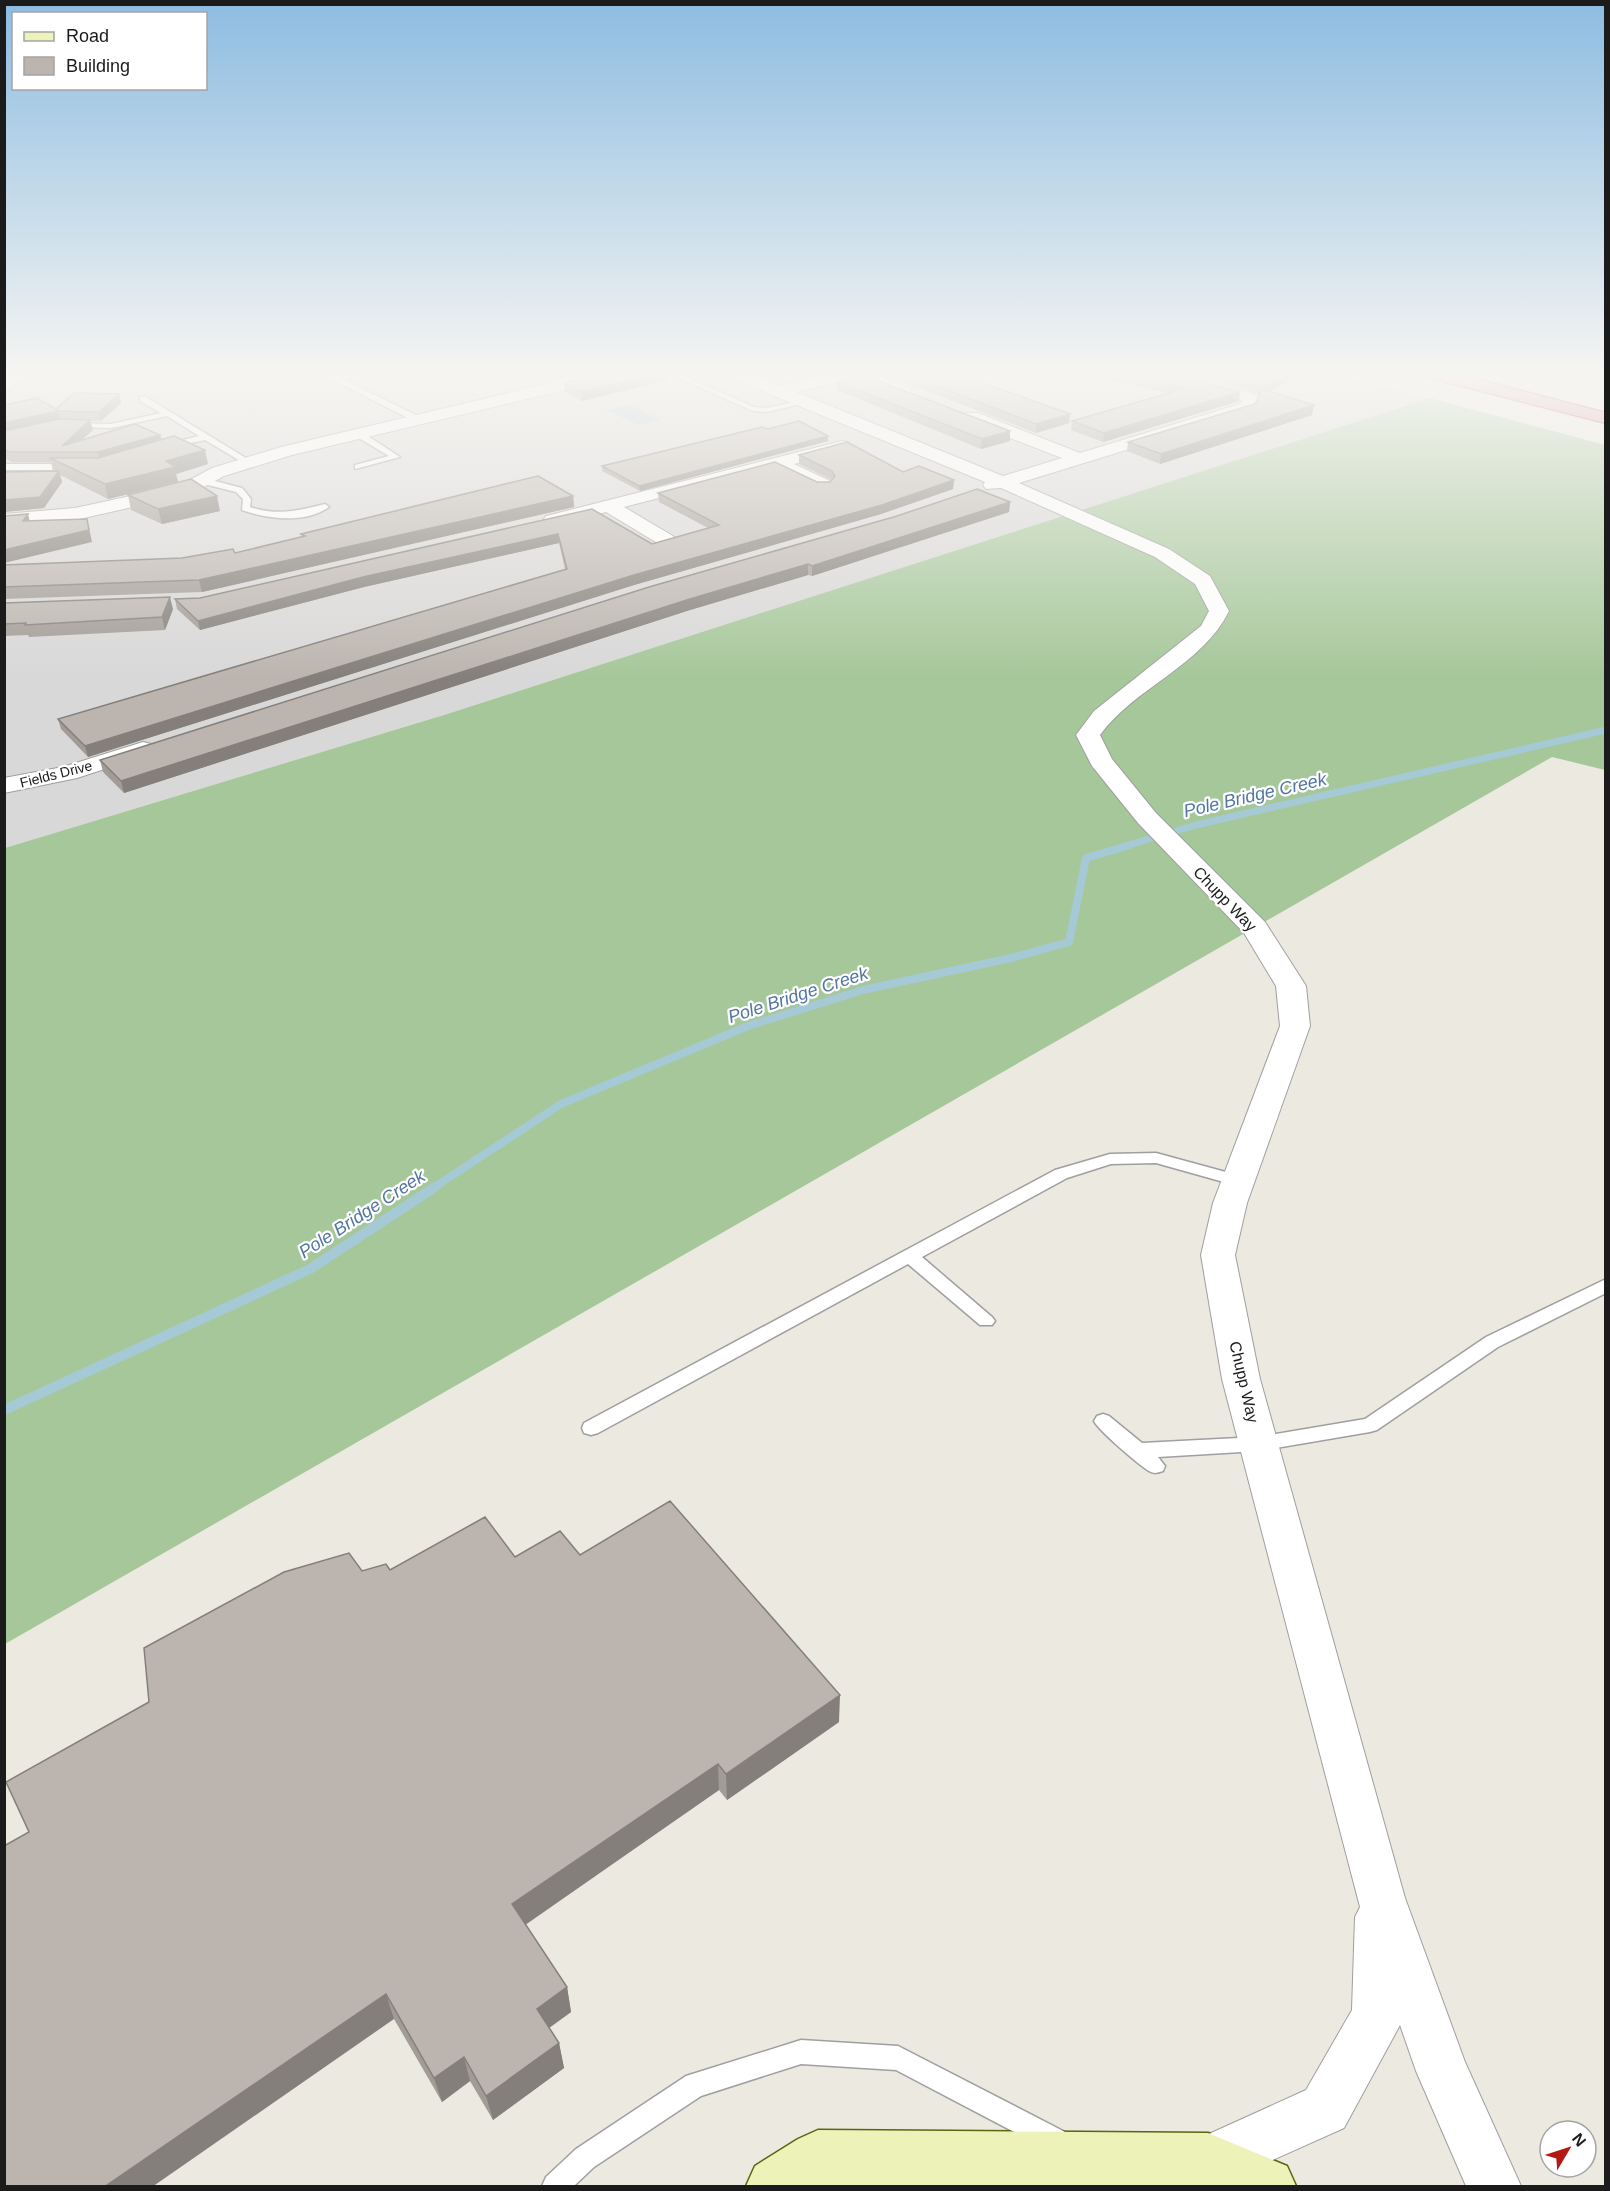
<svg xmlns="http://www.w3.org/2000/svg" width="1610" height="2191" viewBox="0 0 1610 2191" font-family="Arial,sans-serif">
	<style>
		.residential { fill: #d9d8d8 }
		.forest { fill: #a6c79a }
		.water { fill: #a6c9d6 }
		.lines { fill: none; stroke-linecap: round; stroke-linejoin: round }
		.stream-far2 { stroke: #a6c9d6; stroke-width: 7 }
		.stream-far1 { stroke: #a6c9d6; stroke-width: 8 }
		.stream { stroke: #a6c9d6; stroke-width: 10 }
		.lane-casing { stroke: #9f9f9f; stroke-width: 3 }
		.street-casing { stroke: #9f9f9f; stroke-width: 2 }
		.secondary-casing { stroke: #59650f; stroke-width: 3 }
		.highway-casing { stroke: #c43460; stroke-width: 3 }
		.lane { fill: #fff; fill-rule: evenodd }
		.street { fill: #fff; fill-rule: evenodd }
		.secondary { fill: #edf2b9; fill-rule: evenodd }
		.highway { fill: #dd909b; fill-rule: evenodd }
		.wall { fill: #a29c96 }
		.shaded-wall { fill: #847f7a }
		.building { fill: #bcb5af; stroke: #847f7a; stroke-width: 1.5 }
		.labels { text-anchor: middle; dominant-baseline: central; stroke-width: 4.5; stroke-linejoin: round; paint-order: stroke }
		.far-street-label { font-size: 14px; fill: #1b1b1b; stroke: #fff }
		.street-label { font-size: 16px; fill: #1b1b1b; stroke: #fff }
		.water-label { font-size: 18px; font-style: italic; fill: #5276a0; stroke: #fff }
	</style>
	<rect width="100%" height="100%" fill="#ece9e1"/>
	<path class="residential" d="M 5,372 L 1325,372 L 1430,398 L 444,715 L 5,848 Z"/>
	<path class="forest" d="M 1430,398 L 1605,445 L 1605,770 L 1552,757 L 5,1644 L 5,848 L 444,715 Z"/>
	<path class="water" d="M 629,405 L 660,420 L 638,425 L 607,410 Z"/>
	<g class="lines">
		<path class="stream-far2" d="M 1125,846 L 1196,825 L 1606,730"/>
		<path class="stream-far1" d="M 433,1188 L 561,1104 L 748,1026 L 863,990 L 1011,958 L 1069,942 L 1086,858 L 1130,845"/>
		<path class="stream" d="M 4,1410 L 310,1269 L 435,1187"/>
		<g class="lane-casing">
			<g id="lane">
				<path d="M 665,372 L 675,372 L 754,407 L 767,408 L 804,400 L 808,402 L 767,412 L 753,411 Z"/>
				<path d="M 334,375 L 424,419 L 425,421 L 418,423 L 331,379 Z"/>
				<path d="M 140,397 L 146,397 L 254,463 L 247,465 L 205,440 L 163,449 L 163,445 L 199,436 L 167,416 L 111,428 L 73,427 L 69,425 L 73,423 L 111,424 L 161,413 L 140,401 Z"/>
				<path d="M 360,433 L 363,433 L 400,457 L 355,469 L 355,465 L 389,456 L 357,437 L 356,435 Z"/>
				<path d="M 4,464 L 70,464 L 74,467 L 70,470 L 4,470 Z"/>
				<path d="M 203,478 L 242,488 L 251,499 L 250,507 C 277,516 298,511 325,504 L 329,507 C 305,524 268,519 242,510 L 243,499 L 236,492 L 200,483 L 199,481 Z"/>
				<path d="M 1156,1153 L 1244,1177 L 1246,1181 L 1238,1186 L 1156,1163 L 1111,1164 L 1067,1178 L 922,1257 L 992,1317 L 995,1321 L 992,1325 L 980,1325 L 908,1264 L 598,1433 L 591,1435 L 584,1433 L 582,1428 L 584,1423 L 1055,1170 L 1110,1154 Z"/>
				<path d="M 1606,1279 L 1606,1293 L 1498,1347 L 1377,1430 L 1370,1432 L 1258,1451 L 1158,1457 L 1165,1466 L 1163,1471 C 1157,1473 1154,1474 1149,1471 C 1138,1464 1099,1431 1094,1421 L 1097,1416 L 1103,1414 L 1109,1416 L 1142,1443 L 1258,1437 L 1365,1419 L 1486,1337 Z"/>
				<path d="M 801,2040 L 898,2046 L 1065,2132 L 1069,2141 L 1065,2150 L 1056,2154 L 896,2070 L 801,2064 L 701,2096 L 594,2167 L 574,2186 L 542,2186 L 546,2177 L 576,2149 L 686,2076 Z"/>
			</g>
		</g>
		<g class="street-casing">
			<g id="street">
				<path d="M 16,372 L 36,372 L 4,391 L 4,379 Z"/>
				<path d="M 333,372 L 365,372 L 363,375 L 334,382 L 326,377 Z"/>
				<path d="M 597,372 L 627,372 L 619,377 L 292,455 L 224,476 L 200,489 L 168,499 L 75,520 L 4,526 L 4,514 L 75,508 L 163,489 L 188,481 L 212,468 L 281,447 Z"/>
				<path d="M 724,372 L 747,372 L 781,386 L 836,372 L 869,372 L 909,388 L 911,391 L 903,396 L 854,378 L 796,392 L 1003,476 L 1062,458 L 966,421 L 964,417 L 966,413 L 978,413 L 1080,453 L 1240,404 L 1242,400 L 1151,375 L 1149,372 L 1176,372 L 1257,395 L 1259,398 L 1253,411 L 1019,483 L 1169,549 L 1210,576 L 1229,611 C 1202,666 1135,687 1100,735 L 1112,759 L 1156,813 L 1265,922 L 1306,986 L 1310,1026 L 1247,1203 L 1235,1255 L 1260,1379 L 1405,1898 L 1465,2062 L 1521,2186 L 1466,2186 L 1416,2071 L 1400,2025 L 1344,2128 L 1215,2186 L 1201,2186 L 1189,2181 L 1181,2162 L 1189,2143 L 1306,2090 L 1352,2010 L 1355,1917 L 1360,1907 L 1222,1379 L 1201,1255 L 1213,1203 L 1280,1026 L 1276,986 L 1244,933 L 1138,823 L 1092,766 L 1076,735 L 1094,711 L 1201,626 L 1209,611 L 1195,584 L 1155,557 L 1001,488 L 986,489 L 983,485 L 985,482 L 772,395 Z"/>
				<path d="M 842,441 L 848,442 L 851,446 L 848,450 L 794,464 L 830,481 L 833,485 L 830,489 L 818,489 L 775,468 L 624,507 L 673,536 L 676,540 L 673,544 L 659,544 L 606,512 L 553,526 L 543,520 L 546,516 Z"/>
				<path d="M 143,742 L 151,744 L 155,749 L 151,754 L 77,778 L 4,793 L 4,778 L 63,767 Z"/>
			</g>
		</g>
		<g class="secondary-casing">
			<path id="secondary" d="M 818,2130 L 1208,2133 L 1287,2166 L 1296,2186 L 746,2186 L 755,2166 L 798,2139 Z"/>
		</g>
		<g class="highway-casing">
			<path id="highway" d="M 1421,372 L 1450,372 L 1606,413 L 1606,423 L 1423,376 Z"/>
		</g>
		<use href="#lane" class="lane"/>
		<use href="#street" class="street"/>
		<use href="#secondary" class="secondary"/>
		<use href="#highway" class="highway"/>
	</g>
	<g class="wall">
		<path d="M 523,372 L 585,372 L 544,382 Z"/>
		<path d="M 877,372 L 952,372 L 1069,423 L 1036,433 Z"/>
		<path d="M 1076,372 L 1166,372 L 1239,401 L 1103,442 L 1071,430 L 1072,421 L 1168,393 Z"/>
		<path d="M 1186,372 L 1291,372 L 1289,381 L 1269,391 L 1312,415 L 1160,464 L 1127,451 L 1128,442 L 1255,404 L 1259,395 L 1258,393 Z"/>
		<path d="M 668,380 L 582,401 L 565,392 L 564,383 Z"/>
		<path d="M 837,382 L 1010,441 L 981,449 L 837,390 Z"/>
		<path d="M 119,394 L 121,403 L 101,421 L 90,421 L 93,430 L 81,440 L 160,435 L 162,440 L 208,464 L 176,474 L 178,482 L 108,499 L 60,475 L 62,482 L 44,508 L 4,512 L 4,472 L 53,471 L 51,462 L 12,462 L 4,458 L 4,405 L 56,409 Z"/>
		<path d="M 768,429 L 828,441 L 640,491 L 602,471 L 602,466 Z"/>
		<path d="M 799,455 L 954,480 L 953,489 L 881,514 L 634,585 L 88,757 L 61,729 L 58,719 L 565,569 L 559,543 L 364,587 L 200,630 L 177,609 L 175,599 L 200,598 L 592,509 L 652,544 L 708,528 L 659,502 L 658,493 L 817,482 L 830,482 L 832,480 L 799,464 Z"/>
		<path d="M 128,495 L 220,511 L 162,524 L 131,510 Z"/>
		<path d="M 573,496 L 574,507 L 202,592 L 4,599 L 4,565 L 182,558 L 235,553 L 302,537 L 301,534 Z"/>
		<path d="M 1010,502 L 1009,512 L 812,576 L 808,575 L 690,610 L 124,793 L 103,772 L 100,760 Z"/>
		<path d="M 4,603 L 173,609 L 165,630 L 29,637 L 28,635 L 4,636 Z"/>
		<path d="M 580,1555 L 839,1722 L 727,1800 L 719,1790 L 525,1924 L 567,1987 L 571,2012 L 549,2028 L 559,2043 L 564,2068 L 493,2120 L 470,2081 L 442,2102 L 394,2019 L 29,1832 L 149,1702 L 362,1571 L 390,1570 L 515,1557 Z"/>
	</g>
	<g class="shaded-wall">
		<path d="M 548,372 L 585,372 L 544,382 L 543,374 Z"/>
		<path d="M 662,372 L 667,372 L 668,380 L 582,401 L 582,392 Z"/>
		<path d="M 1291,372 L 1289,381 L 1260,396 L 1262,387 Z"/>
		<path d="M 1240,392 L 1239,401 L 1103,442 L 1104,433 Z"/>
		<path d="M 119,394 L 121,403 L 101,421 L 99,412 Z"/>
		<path d="M 1314,405 L 1312,415 L 1160,464 L 1161,454 Z"/>
		<path d="M 58,411 L 60,420 L 4,433 L 4,423 Z"/>
		<path d="M 1070,414 L 1069,423 L 1036,433 L 1036,424 Z"/>
		<path d="M 90,420 L 93,430 L 68,452 L 62,446 Z"/>
		<path d="M 1010,431 L 1010,441 L 981,449 L 982,439 Z"/>
		<path d="M 160,435 L 163,444 L 101,462 L 98,452 Z"/>
		<path d="M 828,436 L 828,441 L 640,491 L 639,486 Z"/>
		<path d="M 205,450 L 208,464 L 176,474 L 178,482 L 108,499 L 105,484 L 166,461 Z"/>
		<path d="M 59,471 L 62,482 L 44,508 L 4,512 L 4,500 Z"/>
		<path d="M 954,480 L 953,489 L 881,514 L 634,585 L 88,757 L 85,746 L 634,575 Z"/>
		<path d="M 217,496 L 220,511 L 162,524 L 158,509 Z"/>
		<path d="M 573,496 L 574,507 L 202,592 L 199,580 Z"/>
		<path d="M 1010,502 L 1009,512 L 812,576 L 812,566 Z"/>
		<path d="M 28,514 L 31,526 L 23,521 Z"/>
		<path d="M 87,519 L 92,542 L 4,563 L 4,550 Z"/>
		<path d="M 558,534 L 559,543 L 364,587 L 200,630 L 198,621 L 363,577 Z"/>
		<path d="M 808,564 L 808,575 L 690,610 L 124,793 L 121,781 L 690,599 Z"/>
		<path d="M 170,597 L 173,609 L 165,630 L 162,617 Z"/>
		<path d="M 840,1695 L 839,1722 L 727,1800 L 726,1774 Z"/>
		<path d="M 718,1764 L 719,1790 L 518,1930 L 512,1904 Z"/>
		<path d="M 567,1987 L 571,2012 L 542,2033 L 537,2009 Z"/>
		<path d="M 386,1994 L 394,2019 L 152,2187 L 104,2187 Z"/>
		<path d="M 559,2043 L 564,2068 L 493,2120 L 486,2096 Z"/>
		<path d="M 464,2057 L 470,2081 L 442,2102 L 434,2078 Z"/>
	</g>
	<g class="building">
		<path d="M 610,372 L 662,372 L 582,392 L 564,383 Z"/>
		<path d="M 900,372 L 952,372 L 1070,414 L 1036,424 Z"/>
		<path d="M 1117,372 L 1167,372 L 1240,392 L 1104,433 L 1072,421 L 1186,388 Z"/>
		<path d="M 1218,372 L 1290,372 L 1262,387 L 1259,384 Z"/>
		<path d="M 863,375 L 1010,431 L 982,439 L 837,382 Z"/>
		<path d="M 1262,389 L 1314,405 L 1161,454 L 1128,442 L 1255,404 Z"/>
		<path d="M 74,393 L 119,394 L 99,412 L 58,411 L 4,423 L 4,405 L 37,398 L 56,409 Z"/>
		<path d="M 59,419 L 90,420 L 62,446 L 135,424 L 160,435 L 98,452 L 10,452 L 4,450 L 4,431 Z"/>
		<path d="M 799,421 L 828,436 L 639,486 L 602,466 L 762,427 L 768,429 Z"/>
		<path d="M 174,436 L 205,450 L 166,461 L 175,467 L 105,484 L 50,458 L 98,458 Z"/>
		<path d="M 847,442 L 903,472 L 919,466 L 954,480 L 882,505 L 634,575 L 85,746 L 58,719 L 567,569 L 558,534 L 363,577 L 198,621 L 175,599 L 200,598 L 592,509 L 652,544 L 719,525 L 658,493 L 775,462 L 817,482 L 830,482 L 835,476 L 832,471 L 799,455 Z"/>
		<path d="M 59,471 L 40,497 L 4,500 L 4,472 Z"/>
		<path d="M 538,476 L 573,496 L 199,580 L 4,587 L 4,565 L 182,558 L 233,549 L 235,553 L 305,536 L 301,534 Z"/>
		<path d="M 191,479 L 217,496 L 158,509 L 128,495 Z"/>
		<path d="M 977,489 L 1010,502 L 812,566 L 808,564 L 690,599 L 121,781 L 100,760 L 649,587 L 897,516 Z"/>
		<path d="M 28,514 L 23,521 L 87,519 L 89,530 L 4,550 L 4,516 Z"/>
		<path d="M 170,597 L 162,617 L 25,625 L 26,623 L 4,624 L 4,603 Z"/>
		<path d="M 670,1501 L 840,1695 L 726,1774 L 718,1764 L 512,1904 L 567,1987 L 537,2009 L 559,2043 L 486,2096 L 464,2057 L 434,2078 L 386,1994 L 104,2187 L 4,2187 L 4,1846 L 29,1832 L 6,1782 L 149,1702 L 144,1648 L 284,1572 L 349,1553 L 362,1571 L 386,1564 L 390,1570 L 485,1517 L 515,1557 L 560,1531 L 580,1555 Z"/>
	</g>
	<linearGradient id="sky" x2="0" y2="1"><stop stop-color="#8dbce1"/><stop offset="0.55" stop-color="#f6f5f2"/><stop offset="1" stop-color="#f6f5f2" stop-opacity="0"/></linearGradient>
	<rect width="1610" height="679" fill="url(#sky)"/>
	<g class="labels">
		<g class="far-street-label">
			<text transform="translate(56 774) rotate(-14)">Fields Drive</text>
		</g>
		<g class="street-label">
			<text transform="translate(1225 899) rotate(46)">Chupp Way</text>
			<text transform="translate(1244 1382) rotate(77)">Chupp Way</text>
		</g>
		<g class="water-label">
			<text transform="translate(1255 795) rotate(-13)">Pole Bridge Creek</text>
			<text transform="translate(798 995) rotate(-18)">Pole Bridge Creek</text>
			<text transform="translate(362 1214) rotate(-33)">Pole Bridge Creek</text>
		</g>
	</g>
	<rect width="1610" height="2191" fill="none" stroke="#1b1b1b" stroke-width="12"/>
	<rect x="12" y="12" width="195" height="78" fill="#ffffff" stroke="#a4a4a4" stroke-width="1.5"/>
	<rect x="24" y="32" width="30" height="9" fill="#edf2b9" stroke="#a4a4a4" stroke-width="1.5"/>
	<text x="66" y="42" font-size="18" fill="#1b1b1b">Road</text>
	<rect x="24" y="57" width="30" height="18" fill="#bcb5af" stroke="#a4a4a4" stroke-width="1.5"/>
	<text x="66" y="72" font-size="18" fill="#1b1b1b">Building</text>
	<g transform="translate(1568 2149) rotate(51)"><circle r="28" fill="#ffffff" stroke="#a4a4a4" stroke-width="1.5"/>
	<path d="M0-4.5L10 22L0 15L-10 22Z" fill="#b31813"/>
	<text y="-9" font-size="16" font-weight="bold" text-anchor="middle" fill="#1b1b1b">N</text>
	</g>
</svg>
